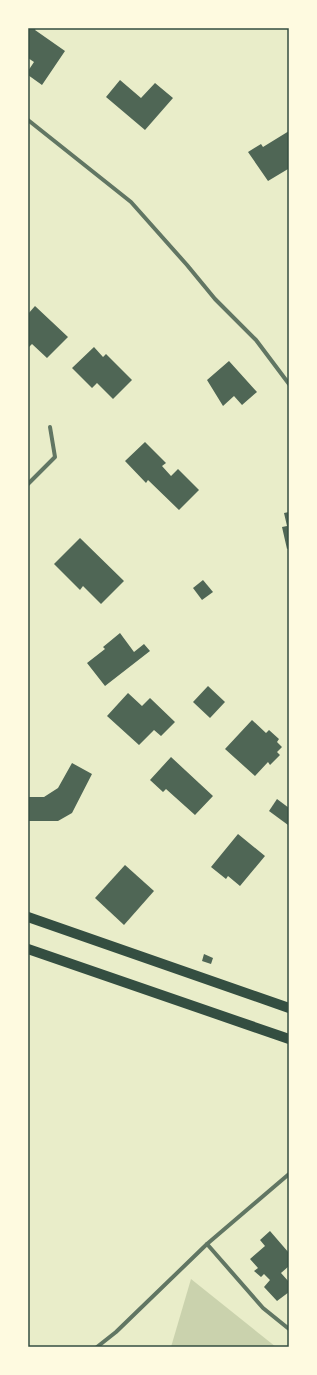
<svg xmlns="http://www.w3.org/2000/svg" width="317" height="1375" viewBox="0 0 317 1375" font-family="'Sofia Sans Condensed',sans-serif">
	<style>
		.green { fill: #cad2ad }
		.building { fill: #4f6655 }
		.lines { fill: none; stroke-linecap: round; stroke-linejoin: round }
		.minor { stroke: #617663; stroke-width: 4 }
		.primary { stroke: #344e41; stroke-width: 10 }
		.neatline { fill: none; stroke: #344e41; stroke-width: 1.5 }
	</style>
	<rect width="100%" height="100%" fill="#e9edc9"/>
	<path class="green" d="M 191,1279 L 276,1347 L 171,1347 Z"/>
	<g class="building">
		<path d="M 28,28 L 36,28 L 35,30 L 65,51 L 42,85 L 28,75 L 28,71 L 34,62 L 28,58 Z"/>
		<path d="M 120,80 L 141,98 L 155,83 L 173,98 L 145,130 L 106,97 Z"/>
		<path d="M 289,131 L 289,171 L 288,169 L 268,181 L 248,152 L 261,144 L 263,147 Z"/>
		<path d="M 35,306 L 68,337 L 47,358 L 32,344 L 28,348 L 28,314 Z"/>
		<path d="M 94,347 L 103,357 L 106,354 L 132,380 L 113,399 L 97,383 L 92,388 L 72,368 Z"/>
		<path d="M 229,361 L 257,392 L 242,405 L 234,396 L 223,406 L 207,380 Z"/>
		<path d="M 145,442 L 166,463 L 162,466 L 171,476 L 178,469 L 199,490 L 179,510 L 148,480 L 146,483 L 125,461 Z"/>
		<path d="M 289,512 L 289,548 L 287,549 L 282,527 L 287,526 L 284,513 Z"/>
		<path d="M 80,538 L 124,581 L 101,604 L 83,586 L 80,590 L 54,564 Z"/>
		<path d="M 203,580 L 213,592 L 202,600 L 193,588 Z"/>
		<path d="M 120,633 L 134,652 L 144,644 L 150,651 L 105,686 L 87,663 L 105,649 L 103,647 Z"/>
		<path d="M 208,686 L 225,702 L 210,718 L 193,702 Z"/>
		<path d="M 128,693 L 142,706 L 150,698 L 175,722 L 161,736 L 154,730 L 139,745 L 107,716 Z"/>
		<path d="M 252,720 L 266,733 L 269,730 L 279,739 L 277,742 L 282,747 L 277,752 L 280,755 L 270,765 L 268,762 L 255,776 L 225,749 Z"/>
		<path d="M 171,757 L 213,796 L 195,815 L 166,789 L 163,792 L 150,780 Z"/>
		<path d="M 72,763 L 92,774 L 72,813 L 58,821 L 28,821 L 28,797 L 44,797 L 58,788 Z"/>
		<path d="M 277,799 L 289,808 L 288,825 L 269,811 Z"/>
		<path d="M 238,834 L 265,856 L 240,886 L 228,876 L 226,879 L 211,867 Z"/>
		<path d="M 125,865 L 154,891 L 124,925 L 95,898 Z"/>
		<path d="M 204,954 L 213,958 L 211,964 L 202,961 Z"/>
		<path d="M 270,1231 L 289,1253 L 289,1266 L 281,1273 L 289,1282 L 289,1292 L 277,1301 L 264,1287 L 270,1280 L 264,1274 L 261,1277 L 254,1271 L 258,1268 L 250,1259 L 265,1246 L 260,1240 Z"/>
	</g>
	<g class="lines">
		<g class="minor">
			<path d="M 28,120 L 131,202 L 187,265 L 215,299 L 256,340 L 289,384"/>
			<path d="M 28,484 L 55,457 L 50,427"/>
			<path d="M 207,1244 L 263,1308 L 289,1329"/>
			<path d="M 97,1347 L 116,1332 L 207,1244 L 289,1174"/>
		</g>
		<g class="primary">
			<path d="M 28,917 L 289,1008"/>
			<path d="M 28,949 L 289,1039"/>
		</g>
	</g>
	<rect width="317" height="1375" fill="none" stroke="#fefae0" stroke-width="58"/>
	<rect x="29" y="29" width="259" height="1317" class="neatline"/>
</svg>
